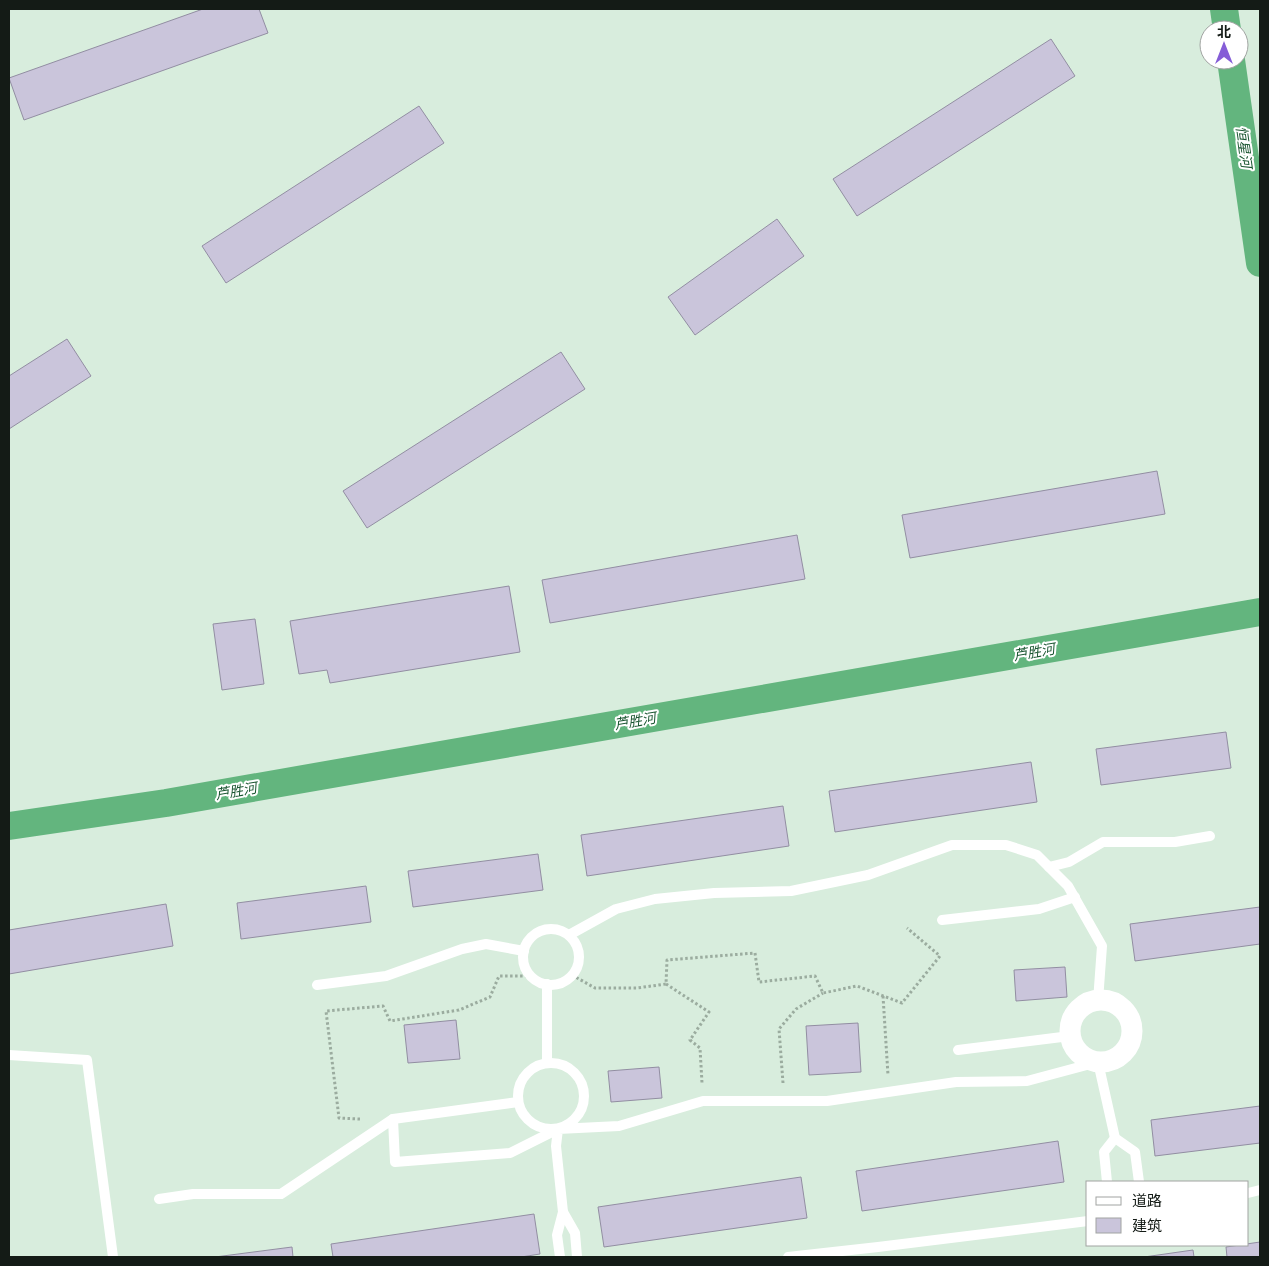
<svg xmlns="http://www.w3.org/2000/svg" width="1269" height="1266" viewBox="0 0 1269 1266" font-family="'Public Sans','Noto Sans SC',sans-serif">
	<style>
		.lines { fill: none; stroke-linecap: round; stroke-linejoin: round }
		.canal { stroke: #63b57e; stroke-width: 28 }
		.building { fill: #cac5db; stroke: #928ea2 }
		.path { stroke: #9bac9f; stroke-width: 3; stroke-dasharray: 2.5 2.5; stroke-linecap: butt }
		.service { stroke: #fff; stroke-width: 10 }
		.minor { stroke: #fff; stroke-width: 21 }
		.labels { text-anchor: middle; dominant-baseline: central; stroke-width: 4; stroke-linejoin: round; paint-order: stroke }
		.water-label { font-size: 14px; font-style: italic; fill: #195530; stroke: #fff }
	</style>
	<rect width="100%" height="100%" fill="#d8eddd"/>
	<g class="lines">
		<g class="canal">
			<path d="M 1224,9 L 1227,30"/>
			<path d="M 1231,60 L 1260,263"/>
			<path d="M 9,826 L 166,803 L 1260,612"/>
		</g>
	</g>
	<g class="building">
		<path d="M 203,9 L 259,9 L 268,33 L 24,120 L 9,78 Z"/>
		<path d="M 1051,39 L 1075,76 L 857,216 L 833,179 Z"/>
		<path d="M 419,106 L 444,143 L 226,283 L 202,246 Z"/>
		<path d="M 777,219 L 804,256 L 695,335 L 668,297 Z"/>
		<path d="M 67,339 L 91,376 L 9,429 L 9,376 Z"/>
		<path d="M 561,352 L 585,389 L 367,528 L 343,491 Z"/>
		<path d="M 1157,471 L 1165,514 L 910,558 L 902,515 Z"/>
		<path d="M 797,535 L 805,579 L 550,623 L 542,580 Z"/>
		<path d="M 509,586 L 520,652 L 330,683 L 327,670 L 299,674 L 290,621 Z"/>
		<path d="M 255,619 L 264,684 L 222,690 L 213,624 Z"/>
		<path d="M 1226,732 L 1231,768 L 1101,785 L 1096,749 Z"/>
		<path d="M 1031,762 L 1037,802 L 835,832 L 829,791 Z"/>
		<path d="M 783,806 L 789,846 L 587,876 L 581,835 Z"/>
		<path d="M 538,854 L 543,890 L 413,907 L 408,871 Z"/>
		<path d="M 366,886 L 371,922 L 241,939 L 237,903 Z"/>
		<path d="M 166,904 L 173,946 L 9,974 L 9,930 Z"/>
		<path d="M 1260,907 L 1260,944 L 1135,961 L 1130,924 Z"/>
		<path d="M 1065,967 L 1067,997 L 1016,1001 L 1014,970 Z"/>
		<path d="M 456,1020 L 460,1059 L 408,1063 L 404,1025 Z"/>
		<path d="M 858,1023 L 861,1072 L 809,1075 L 806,1026 Z"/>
		<path d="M 659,1067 L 662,1098 L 611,1102 L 608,1071 Z"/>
		<path d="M 1260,1106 L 1260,1143 L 1155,1156 L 1151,1120 Z"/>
		<path d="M 1058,1141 L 1064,1182 L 862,1211 L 856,1171 Z"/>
		<path d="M 801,1177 L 807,1218 L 604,1247 L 598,1207 Z"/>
		<path d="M 534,1214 L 540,1254 L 521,1257 L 333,1257 L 331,1244 Z"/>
		<path d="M 1260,1242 L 1260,1257 L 1227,1257 L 1226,1247 Z"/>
		<path d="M 292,1247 L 293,1257 L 215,1257 Z"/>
		<path d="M 1193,1250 L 1194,1257 L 1144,1257 Z"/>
	</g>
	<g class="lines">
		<g class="path">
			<path d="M 572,975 L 595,988 L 637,988 L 666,984 L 667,960 L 755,953 L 759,982 L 815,976 L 823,993 L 857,986 L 902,1003 L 940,956 L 907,928"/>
			<path d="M 666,984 L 709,1012 L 690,1040 L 700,1048 L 702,1083"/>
			<path d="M 883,996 L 888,1075"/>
			<path d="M 783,1083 L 779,1029 L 796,1009 L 823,993"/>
			<path d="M 360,1119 L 339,1118 L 326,1011 L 383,1006 L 390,1021 L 459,1010 L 490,997 L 499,976 L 531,976"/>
		</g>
		<g class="service">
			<path d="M 1049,867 L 1069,862 L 1103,842 L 1175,842 L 1210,836"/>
			<path d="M 942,920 L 1039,909 L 1075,897"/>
			<circle cx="551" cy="957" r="28"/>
			<path d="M 569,935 L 616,909 L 655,899 L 714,893 L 791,891 L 868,875 L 952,845 L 1006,845 L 1037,855 L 1068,886 L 1102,946 L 1098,1001"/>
			<path d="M 317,985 L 386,976 L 462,949 L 486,944 L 524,951"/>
			<path d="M 958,1050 L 1070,1036"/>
			<path d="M 9,1055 L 87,1060 L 113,1257"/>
			<path d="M 547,1063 L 547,984"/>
			<circle cx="551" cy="1096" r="33"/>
			<path d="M 393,1119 L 518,1102"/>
			<path d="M 1107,1182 L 1104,1152 L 1115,1138"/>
			<path d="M 1248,1193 L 1260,1190"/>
			<path d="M 159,1199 L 193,1194 L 281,1194 L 393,1119 L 395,1162 L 510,1153 L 558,1129"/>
			<path d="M 563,1212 L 575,1233 L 577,1257"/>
			<path d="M 560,1257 L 557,1235 L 563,1212 L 556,1146 L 558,1129 L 619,1126 L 703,1101 L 827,1101 L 956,1082 L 1027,1081 L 1098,1062 L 1115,1138 L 1135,1152 L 1139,1182"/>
			<path d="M 788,1257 L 878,1247 L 1088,1221"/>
		</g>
		<circle class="minor" cx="1101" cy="1031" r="31"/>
	</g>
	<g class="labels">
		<g class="water-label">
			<text transform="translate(1244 147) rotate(82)">恒星河</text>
			<text transform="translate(1034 652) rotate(-10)">芦胜河</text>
			<text transform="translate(635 721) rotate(-10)">芦胜河</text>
			<text transform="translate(236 791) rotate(-10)">芦胜河</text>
		</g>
	</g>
	<rect width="1269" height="1266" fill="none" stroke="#141b16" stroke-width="20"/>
	<rect x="1086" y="1181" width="162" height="65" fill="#ffffff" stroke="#a1a4a2"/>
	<rect x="1096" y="1197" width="25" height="8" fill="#ffffff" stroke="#a1a4a2"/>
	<text x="1132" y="1206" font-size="15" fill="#141b16">道路</text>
	<rect x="1096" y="1218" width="25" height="15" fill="#cac5db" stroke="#a1a4a2"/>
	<text x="1132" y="1231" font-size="15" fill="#141b16">建筑</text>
	<g transform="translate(1224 45)"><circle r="24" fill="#ffffff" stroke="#a1a4a2"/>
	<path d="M0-4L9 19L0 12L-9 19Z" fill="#855dd7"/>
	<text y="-8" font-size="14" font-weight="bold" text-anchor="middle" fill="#141b16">北</text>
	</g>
</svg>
